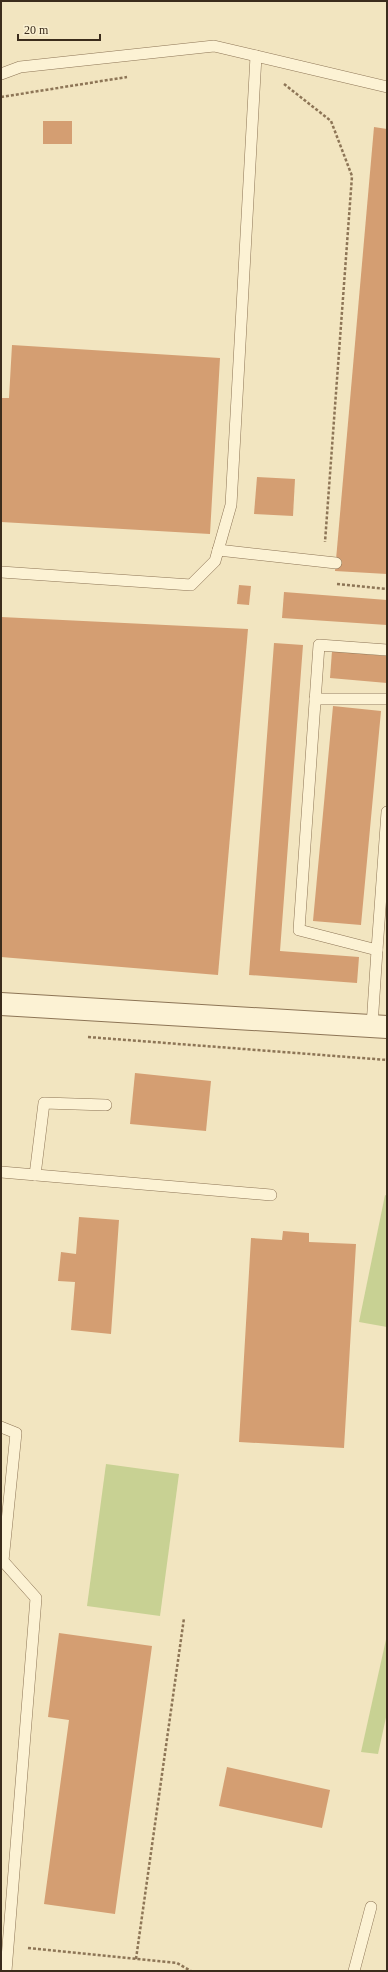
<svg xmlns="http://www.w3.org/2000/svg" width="388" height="1972" viewBox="0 0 388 1972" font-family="Georgia,serif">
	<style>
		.green { fill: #c8d193 }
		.building { fill: #d49e72 }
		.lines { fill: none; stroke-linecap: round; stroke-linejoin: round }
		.lane-casing { stroke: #8d7556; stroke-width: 12 }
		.street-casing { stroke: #8d7556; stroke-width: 24 }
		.path { stroke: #8d7556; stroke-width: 2.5; stroke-dasharray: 3 2; stroke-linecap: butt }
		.lane { stroke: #fcf2d4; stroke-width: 11 }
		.street { stroke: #fcf2d4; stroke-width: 22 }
	</style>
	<rect width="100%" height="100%" fill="#f2e5c0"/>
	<g class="green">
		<path d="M 385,1195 L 387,1196 L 387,1327 L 359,1322 Z"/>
		<path d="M 106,1464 L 179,1474 L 160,1616 L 87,1606 Z"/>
		<path d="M 387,1635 L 387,1713 L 378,1754 L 361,1752 Z"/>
	</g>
	<g class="building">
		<rect x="43" y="121" width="29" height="23"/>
		<path d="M 374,127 L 387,129 L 387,574 L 335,571 Z"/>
		<path d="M 12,345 L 220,358 L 210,534 L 1,522 L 1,398 L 9,398 Z"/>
		<path d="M 257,477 L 295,479 L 293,516 L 254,514 Z"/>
		<path d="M 239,585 L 251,586 L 249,605 L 237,604 Z"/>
		<path d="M 284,592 L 387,600 L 387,625 L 282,618 Z"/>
		<path d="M 1,617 L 248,629 L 218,975 L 1,957 Z"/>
		<path d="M 274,643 L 303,645 L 280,951 L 359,957 L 357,983 L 249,975 Z"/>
		<path d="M 332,651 L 387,656 L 387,683 L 330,678 Z"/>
		<path d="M 333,706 L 381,711 L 361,925 L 313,921 Z"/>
		<path d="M 135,1073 L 211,1081 L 206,1131 L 130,1124 Z"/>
		<path d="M 79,1217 L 119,1220 L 111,1334 L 71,1330 L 75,1282 L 58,1281 L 61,1252 L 76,1254 Z"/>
		<path d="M 283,1231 L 309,1233 L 309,1242 L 356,1244 L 344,1448 L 239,1442 L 251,1238 L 282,1240 Z"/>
		<path d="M 59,1633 L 152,1646 L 115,1914 L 44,1904 L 69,1720 L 48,1717 Z"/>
		<path d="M 227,1767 L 330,1790 L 322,1828 L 219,1806 Z"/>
	</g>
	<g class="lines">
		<g class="lane-casing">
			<g id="lane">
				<path d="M 1,74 L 20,67 L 214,46 L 387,87"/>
				<path d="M 218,550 L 336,563"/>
				<path d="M 1,572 L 191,585 L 215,561 L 231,505 L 256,56"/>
				<path d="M 315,699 L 387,699"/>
				<path d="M 377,950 L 387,812"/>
				<path d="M 372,1026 L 377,950 L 299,930 L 319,645 L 387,650"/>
				<path d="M 1,1172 L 271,1195"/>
				<path d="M 35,1175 L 44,1103 L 106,1105"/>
				<path d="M 1,1427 L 16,1433 L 3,1561 L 36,1598 L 6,1971"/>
				<path d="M 354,1971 L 371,1907"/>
			</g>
		</g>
		<g class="street-casing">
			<path id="street" d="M 1,1004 L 387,1027"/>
		</g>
		<g class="path">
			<path d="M 284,84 L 331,121 L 352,176 L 325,542"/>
			<path d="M 1,97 L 127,77"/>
			<path d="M 337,584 L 387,589"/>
			<path d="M 88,1037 L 387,1060"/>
			<path d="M 28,1948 L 177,1963 L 191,1971"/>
			<path d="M 136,1959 L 184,1618"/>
		</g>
		<use href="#lane" class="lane"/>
		<use href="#street" class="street"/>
	</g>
	<rect width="388" height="1972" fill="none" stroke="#3b2c1c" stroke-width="4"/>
	<path d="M18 34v6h82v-6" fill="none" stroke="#3b2c1c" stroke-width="2"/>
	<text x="24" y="34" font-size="12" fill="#3b2c1c" stroke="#f9efd0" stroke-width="3" paint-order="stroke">20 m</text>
</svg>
